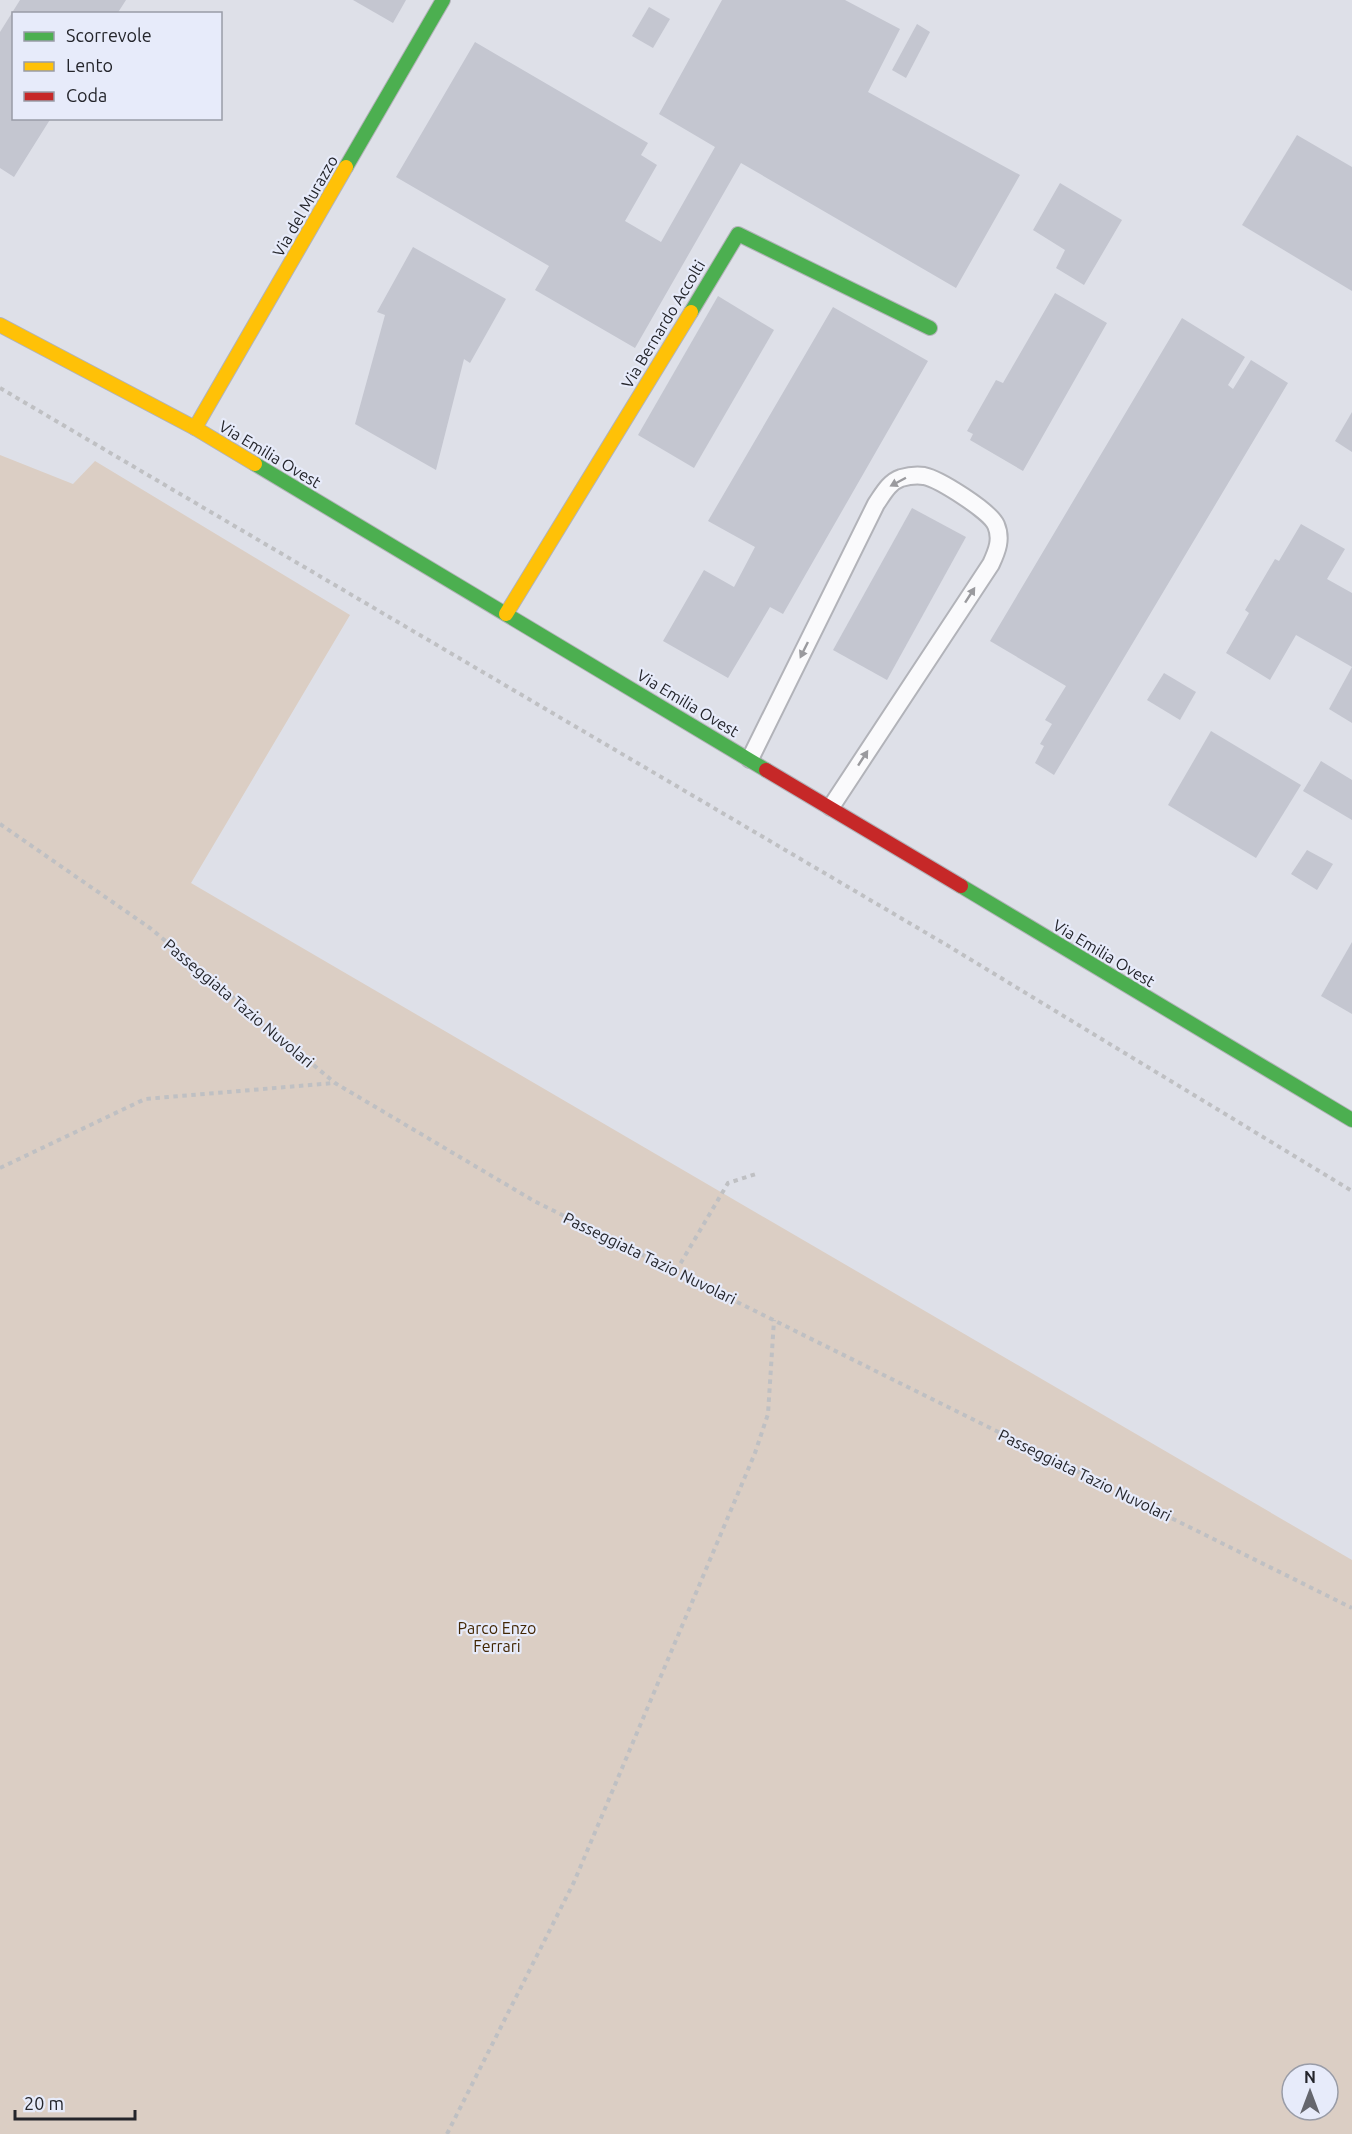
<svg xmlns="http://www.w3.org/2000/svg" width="1352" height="2134" viewBox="0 0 1352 2134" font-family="Ubuntu,sans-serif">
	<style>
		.green { fill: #dbcec4; fill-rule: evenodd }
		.building { fill: #c4c6d0 }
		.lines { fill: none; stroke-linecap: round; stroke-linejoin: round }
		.lane-casing { stroke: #b2b3b9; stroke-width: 20 }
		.fast-casing { stroke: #b2b3b9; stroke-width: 16 }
		.slow-casing { stroke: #b2b3b9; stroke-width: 16 }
		.jam-casing { stroke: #b2b3b9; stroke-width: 16 }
		.path { stroke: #bfc0c3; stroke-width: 4; stroke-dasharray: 4.5 4.5; stroke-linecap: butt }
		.lane { stroke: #fafafc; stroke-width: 16 }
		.fast { stroke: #4caf50; stroke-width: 14 }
		.slow { stroke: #ffc107; stroke-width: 14 }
		.jam { stroke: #c62828; stroke-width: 14 }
		.oneway { fill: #9a9a9e }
		.labels { text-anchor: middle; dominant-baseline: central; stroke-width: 4.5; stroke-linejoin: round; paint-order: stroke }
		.street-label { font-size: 16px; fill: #24252b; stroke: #e7ebfa }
		.park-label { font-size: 16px; fill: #432704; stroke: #e7ebfa }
	</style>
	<rect width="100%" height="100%" fill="#dee0e8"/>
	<path class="green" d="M 0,455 L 73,484 L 95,461 L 350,615 L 191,883 L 1352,1560 L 1352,2134 L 0,2134 ZM 1292,2074 L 1328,2074 L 1328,2110 L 1292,2110 Z"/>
	<g class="building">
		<path d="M 20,0 L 126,0 L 117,14 L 14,14 L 14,118 L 51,118 L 14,177 L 0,168 L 0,32 Z"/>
		<path d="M 353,0 L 406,0 L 393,23 Z"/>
		<path d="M 722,0 L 845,0 L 900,29 L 868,92 L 1020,175 L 956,288 L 741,163 L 635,348 L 535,290 L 549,266 L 396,177 L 475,42 L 648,143 L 641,155 L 657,165 L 625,221 L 661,242 L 715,147 L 659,114 Z"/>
		<path d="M 649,7 L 670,19 L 653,48 L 632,36 Z"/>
		<path d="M 917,24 L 930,32 L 906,78 L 892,70 Z"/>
		<path d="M 1297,135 L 1352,167 L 1352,291 L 1242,225 Z"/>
		<path d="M 1060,183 L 1122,220 L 1084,285 L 1056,268 L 1065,250 L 1033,230 Z"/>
		<path d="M 413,247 L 506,299 L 470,363 L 464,359 L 436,470 L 355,424 L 385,315 L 377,312 Z"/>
		<path d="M 1055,293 L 1107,323 L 1023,471 L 970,440 L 973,434 L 967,431 L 996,380 L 1003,383 Z"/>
		<path d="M 718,296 L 774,330 L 694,468 L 638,435 Z"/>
		<path d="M 833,307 L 928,361 L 783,614 L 770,607 L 728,678 L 663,641 L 704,570 L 734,587 L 755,547 L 708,521 Z"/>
		<path d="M 1182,318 L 1245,357 L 1228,385 L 1233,389 L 1251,360 L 1288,383 L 1054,775 L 1035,763 L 1044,746 L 1040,744 L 1052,724 L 1045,720 L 1066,686 L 990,641 Z"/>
		<path d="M 1352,412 L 1352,452 L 1335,441 Z"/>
		<path d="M 912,508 L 966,537 L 887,680 L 833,650 Z"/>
		<path d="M 1301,524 L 1345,549 L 1327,579 L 1352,593 L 1352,667 L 1296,635 L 1270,680 L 1226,653 L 1249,613 L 1245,610 L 1275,559 L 1279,561 Z"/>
		<path d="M 1352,667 L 1352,723 L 1329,709 Z"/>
		<path d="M 1164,673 L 1196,692 L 1180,720 L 1147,700 Z"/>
		<path d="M 1211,731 L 1301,785 L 1256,858 L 1168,805 Z"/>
		<path d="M 1321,761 L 1352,780 L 1352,820 L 1303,791 Z"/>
		<path d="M 1307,850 L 1333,864 L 1317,890 L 1291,874 Z"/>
		<path d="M 1352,942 L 1352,1014 L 1321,996 Z"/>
	</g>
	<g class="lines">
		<g class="lane-casing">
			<path id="lane" d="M 750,759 L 876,504 C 883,494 889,482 901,478 C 908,476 917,475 924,476 C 939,479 990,511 996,525 C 1002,539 997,551 991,564 L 831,807"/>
		</g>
		<g class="fast-casing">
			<g id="fast">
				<path d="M 346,167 L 443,0"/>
				<path d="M 691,312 L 738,234 L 930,328"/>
				<path d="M 255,464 L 766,770"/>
				<path d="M 961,886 L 1352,1120"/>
			</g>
		</g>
		<g class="slow-casing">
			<g id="slow">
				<path d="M 0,325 L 195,428 L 255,464"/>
				<path d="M 195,428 L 346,167"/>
				<path d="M 506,614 L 691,312"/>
			</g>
		</g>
		<g class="jam-casing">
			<path id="jam" d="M 766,770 L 961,886"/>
		</g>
		<g class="path">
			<path d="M 0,388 L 945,944 L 1352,1191"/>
			<path d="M 0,824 L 150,928 L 335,1083 L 534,1201 L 1352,1608"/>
			<path d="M 0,1168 L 145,1099 L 334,1083"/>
			<path d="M 676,1271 L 728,1183 L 759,1173"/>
			<path d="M 447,2134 L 574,1882 L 755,1453 L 768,1414 L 774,1320"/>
		</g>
		<use href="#lane" class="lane"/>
		<use href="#fast" class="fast"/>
		<use href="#slow" class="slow"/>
		<use href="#jam" class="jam"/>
	</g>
	<defs><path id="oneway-solid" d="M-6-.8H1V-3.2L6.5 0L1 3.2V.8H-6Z" transform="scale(1.5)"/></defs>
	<g class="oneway">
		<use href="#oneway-solid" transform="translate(898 482) rotate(152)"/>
		<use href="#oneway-solid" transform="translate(970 595) rotate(-57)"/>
		<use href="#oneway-solid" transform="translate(804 650) rotate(116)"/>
		<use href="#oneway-solid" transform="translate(863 758) rotate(-57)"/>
	</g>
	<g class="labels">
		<g class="street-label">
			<text transform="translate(305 206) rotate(-60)">Via del Murazzo</text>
			<text transform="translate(663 324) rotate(-59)">Via Bernardo Accolti</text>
			<text transform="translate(270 454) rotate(31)">Via Emilia Ovest</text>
			<text transform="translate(688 703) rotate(31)">Via Emilia Ovest</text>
			<text transform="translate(1104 953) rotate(31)">Via Emilia Ovest</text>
			<text transform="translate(239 1003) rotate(40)">Passeggiata Tazio Nuvolari</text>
			<text transform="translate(650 1258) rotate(26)">Passeggiata Tazio Nuvolari</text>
			<text transform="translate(1085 1475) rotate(26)">Passeggiata Tazio Nuvolari</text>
		</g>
		<g class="park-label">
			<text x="497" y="1628">Parco Enzo<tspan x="497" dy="18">Ferrari</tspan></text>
		</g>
	</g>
	<rect x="12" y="12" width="210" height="108" fill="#e7ebfa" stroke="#999ca7" stroke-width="1.5"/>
	<rect x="24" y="32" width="30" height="9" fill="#4caf50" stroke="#999ca7" stroke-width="1.5"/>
	<text x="66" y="42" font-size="18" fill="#24252b">Scorrevole</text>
	<rect x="24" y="62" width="30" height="9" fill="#ffc107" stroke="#999ca7" stroke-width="1.5"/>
	<text x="66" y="72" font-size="18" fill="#24252b">Lento</text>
	<rect x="24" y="92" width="30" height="9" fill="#c62828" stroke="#999ca7" stroke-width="1.5"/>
	<text x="66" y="102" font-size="18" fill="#24252b">Coda</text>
	<g transform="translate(1310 2092)"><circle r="28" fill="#e7ebfa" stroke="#999ca7" stroke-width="1.5"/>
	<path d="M0-4.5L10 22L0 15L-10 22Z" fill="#65666d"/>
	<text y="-9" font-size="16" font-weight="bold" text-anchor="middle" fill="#24252b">N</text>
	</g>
	<path d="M15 2110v9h120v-9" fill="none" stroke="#24252b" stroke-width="3"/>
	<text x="24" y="2110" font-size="18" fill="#24252b" stroke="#e7ebfa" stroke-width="4.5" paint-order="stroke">20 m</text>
</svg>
